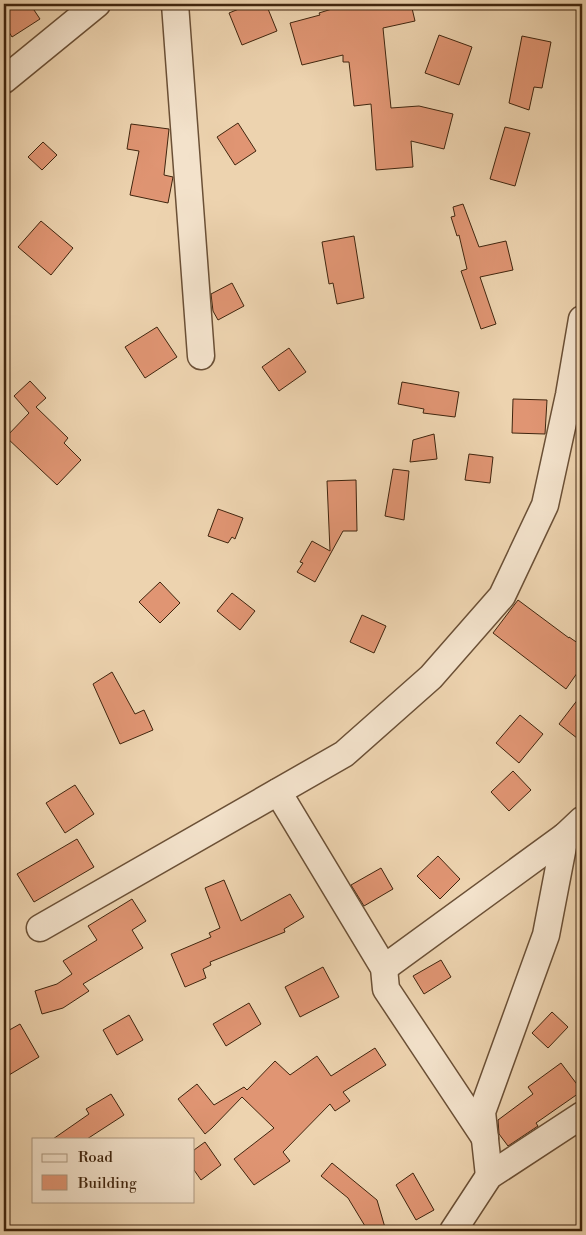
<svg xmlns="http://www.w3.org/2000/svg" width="586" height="1235" viewBox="0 0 586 1235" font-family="'Libre Bodoni',serif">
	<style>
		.building { fill: #e09573; stroke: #40250e }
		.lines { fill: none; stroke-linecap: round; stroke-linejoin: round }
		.minor-casing { stroke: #6b5036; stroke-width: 29 }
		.minor { stroke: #f3e2cb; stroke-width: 26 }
	</style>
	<rect width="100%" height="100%" fill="#edd3af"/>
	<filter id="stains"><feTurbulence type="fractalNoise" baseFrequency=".004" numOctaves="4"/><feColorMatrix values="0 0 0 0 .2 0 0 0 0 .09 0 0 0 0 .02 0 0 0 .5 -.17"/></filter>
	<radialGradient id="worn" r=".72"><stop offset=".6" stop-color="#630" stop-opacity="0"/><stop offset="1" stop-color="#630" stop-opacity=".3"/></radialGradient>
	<g class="building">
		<path d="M 4,4 L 30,4 L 40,19 L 12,37 L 4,24 Z"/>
		<path d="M 251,4 L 266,4 L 277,31 L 242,45 L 229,13 Z"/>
		<path d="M 379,4 L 411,4 L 415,21 L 383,28 L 391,108 L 419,106 L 453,114 L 444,149 L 411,141 L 413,167 L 376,170 L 371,104 L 354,106 L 349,62 L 343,62 L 343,55 L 302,65 L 290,23 L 320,15 L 319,13 L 335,8 L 380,8 Z"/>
		<path d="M 439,35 L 472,47 L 459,85 L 425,73 Z"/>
		<path d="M 522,36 L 551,42 L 542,88 L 534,87 L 529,110 L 509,103 Z"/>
		<path d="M 238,123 L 256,151 L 235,165 L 217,137 Z"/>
		<path d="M 131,124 L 169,129 L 164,175 L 173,177 L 168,203 L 130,195 L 139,151 L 127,149 Z"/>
		<path d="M 505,127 L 530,133 L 515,186 L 490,179 Z"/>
		<path d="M 43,142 L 57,155 L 42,170 L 28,157 Z"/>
		<path d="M 463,204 L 479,247 L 506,241 L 513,270 L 480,277 L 496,324 L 481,329 L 461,271 L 467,269 L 459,235 L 457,236 L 451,217 L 455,216 L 453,207 Z"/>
		<path d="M 41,221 L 73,248 L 51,275 L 18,247 Z"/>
		<path d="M 354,236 L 364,298 L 337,304 L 333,283 L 329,284 L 322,242 Z"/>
		<path d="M 232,283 L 244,306 L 218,320 L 213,311 L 211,294 Z"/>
		<path d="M 157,327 L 177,357 L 145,378 L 125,347 Z"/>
		<path d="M 289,348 L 306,372 L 279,391 L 262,367 Z"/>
		<path d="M 30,381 L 46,398 L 36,407 L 68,438 L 64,443 L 81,460 L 57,485 L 6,437 L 29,413 L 14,396 Z"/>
		<path d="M 402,382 L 459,392 L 455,417 L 423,413 L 424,409 L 398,404 Z"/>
		<path d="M 513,399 L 547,400 L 545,434 L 512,433 Z"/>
		<path d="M 434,434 L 437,459 L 410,462 L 413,440 Z"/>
		<path d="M 469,454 L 493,457 L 490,483 L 465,480 Z"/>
		<path d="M 393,469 L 409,471 L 404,520 L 385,516 Z"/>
		<path d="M 356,480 L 357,531 L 343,531 L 315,582 L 297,572 L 303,563 L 300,562 L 312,541 L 330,551 L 327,481 Z"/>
		<path d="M 218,509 L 243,518 L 235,539 L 232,537 L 228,543 L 208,536 Z"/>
		<path d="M 160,582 L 180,603 L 160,623 L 139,602 Z"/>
		<path d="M 232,593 L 255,611 L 240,630 L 217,611 Z"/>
		<path d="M 518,600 L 569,638 L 569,637 L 582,646 L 582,666 L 566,689 L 493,633 Z"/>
		<path d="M 362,615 L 386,626 L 374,653 L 350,642 Z"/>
		<path d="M 112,672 L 135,714 L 144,710 L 153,730 L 120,744 L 93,684 Z"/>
		<path d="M 582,694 L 582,742 L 559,724 Z"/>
		<path d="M 520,715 L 543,734 L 519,763 L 496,743 Z"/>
		<path d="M 513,771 L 531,790 L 509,811 L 491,792 Z"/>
		<path d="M 75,785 L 94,814 L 65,833 L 46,803 Z"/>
		<path d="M 77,839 L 94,867 L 34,902 L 17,874 Z"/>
		<path d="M 438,856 L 460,879 L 440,899 L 417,876 Z"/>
		<path d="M 381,868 L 393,889 L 364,906 L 351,885 Z"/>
		<path d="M 224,880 L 241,921 L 290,894 L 304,917 L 284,929 L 285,932 L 210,962 L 211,965 L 203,969 L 206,978 L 185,987 L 171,954 L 211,937 L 209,933 L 220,928 L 205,888 Z"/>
		<path d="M 132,899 L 146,921 L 132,930 L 143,948 L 83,984 L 89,991 L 63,1008 L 42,1014 L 35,991 L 57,984 L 72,974 L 63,961 L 97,940 L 88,926 Z"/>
		<path d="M 441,960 L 451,977 L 424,994 L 413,976 Z"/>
		<path d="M 323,967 L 339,997 L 300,1017 L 285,987 Z"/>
		<path d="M 249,1003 L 261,1024 L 226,1046 L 213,1024 Z"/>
		<path d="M 552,1012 L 568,1027 L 548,1048 L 532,1033 Z"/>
		<path d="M 129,1015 L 143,1040 L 117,1055 L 103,1030 Z"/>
		<path d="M 20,1024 L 39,1057 L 4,1078 L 4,1033 Z"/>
		<path d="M 375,1048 L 386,1065 L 343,1092 L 350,1101 L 335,1111 L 330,1104 L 283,1152 L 290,1161 L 254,1185 L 234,1159 L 274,1128 L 242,1097 L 212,1128 L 205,1134 L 178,1099 L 197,1084 L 214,1105 L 244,1087 L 247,1090 L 275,1061 L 290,1075 L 317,1056 L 331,1076 Z"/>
		<path d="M 561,1063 L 582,1091 L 536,1123 L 538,1126 L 508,1146 L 499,1134 L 498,1120 L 533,1094 L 528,1087 Z"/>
		<path d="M 111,1094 L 124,1115 L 87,1139 L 53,1139 L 89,1114 L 86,1109 Z"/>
		<path d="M 205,1142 L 221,1165 L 201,1180 L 194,1170 L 194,1150 Z"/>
		<path d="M 332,1163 L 377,1200 L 386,1231 L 368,1231 L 348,1198 L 321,1176 Z"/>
		<path d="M 413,1173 L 434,1210 L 416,1220 L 396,1185 Z"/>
	</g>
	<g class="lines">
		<g class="minor-casing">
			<g id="minor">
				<path d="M 175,4 L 201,356"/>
				<path d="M 4,80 L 97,4"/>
				<path d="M 278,792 L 384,968 L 386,989 L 485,1138"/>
				<path d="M 40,928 L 344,754 L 431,677 L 502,596 L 545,505 L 569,395 L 582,319"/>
				<path d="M 384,968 L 565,836 L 582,820"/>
				<path d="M 489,1176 L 482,1112 L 546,935 L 565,836"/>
				<path d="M 453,1231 L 489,1176 L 582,1115"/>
			</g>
		</g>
		<use href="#minor" class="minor"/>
	</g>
	<rect width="586" height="1235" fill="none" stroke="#edd3af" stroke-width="20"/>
	<rect x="5" y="5" width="576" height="1225" fill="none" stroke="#40250e" stroke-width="2.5"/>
	<rect x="10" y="10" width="566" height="1215" fill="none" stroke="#40250e"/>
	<rect x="32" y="1138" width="162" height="65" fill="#f3e2cb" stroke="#ab967f"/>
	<rect x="42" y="1154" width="25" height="8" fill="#f3e2cb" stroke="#ab967f"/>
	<text x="78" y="1162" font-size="15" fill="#40250e">Road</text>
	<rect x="42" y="1175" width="25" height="15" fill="#e09573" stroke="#ab967f"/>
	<text x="78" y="1188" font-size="15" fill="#40250e">Building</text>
	<rect width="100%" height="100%" filter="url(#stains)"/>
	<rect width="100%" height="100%" fill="url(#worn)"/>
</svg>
